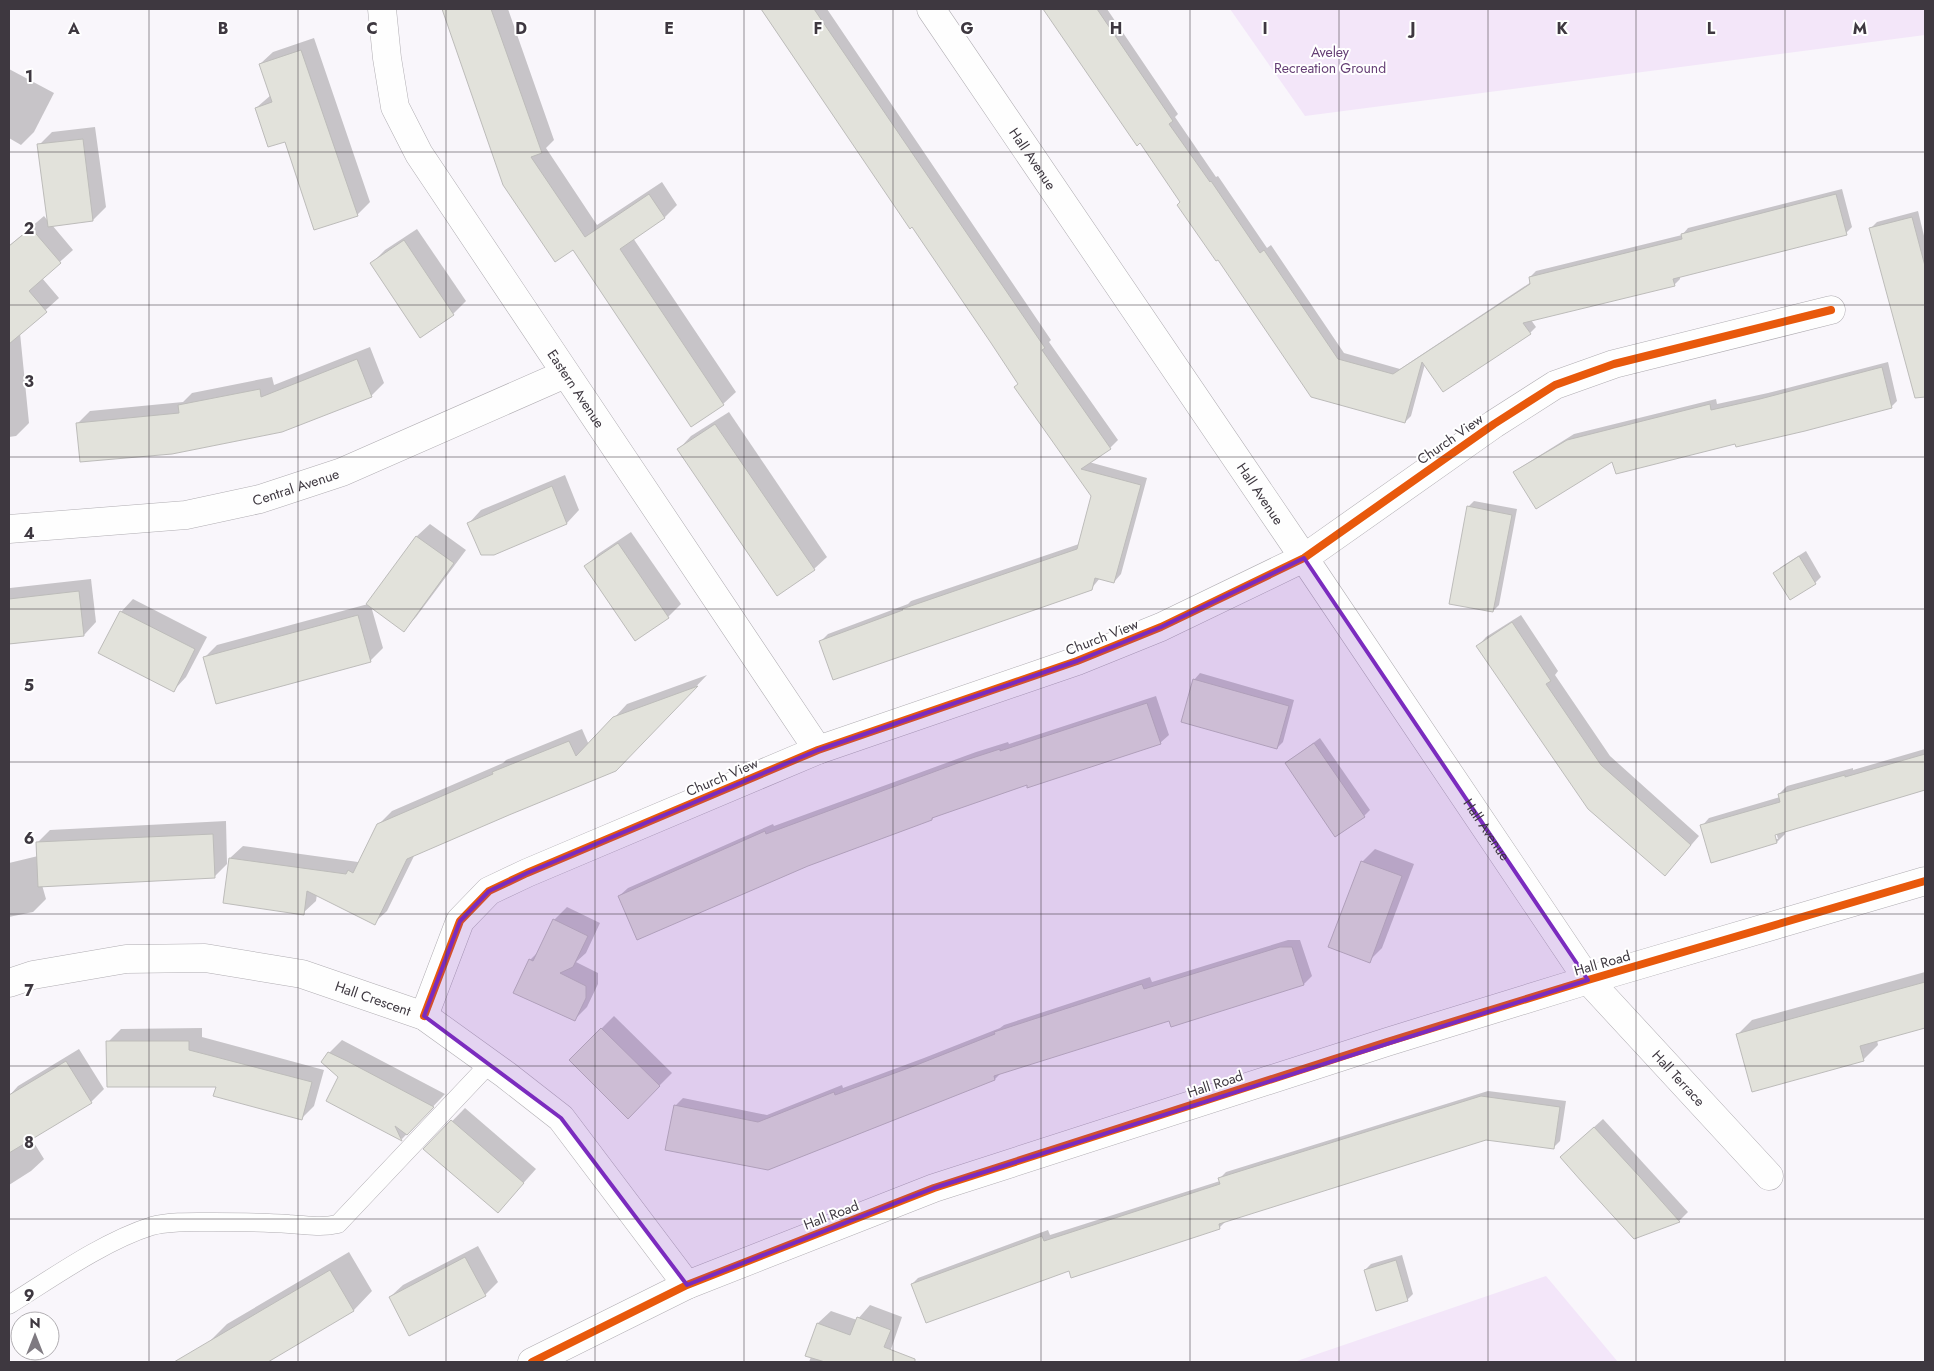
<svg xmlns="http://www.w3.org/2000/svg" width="1934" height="1371" viewBox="0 0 1934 1371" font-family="Jost,sans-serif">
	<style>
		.green { fill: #f3e6f9 }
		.shadow { fill: #0003; fill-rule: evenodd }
		.building { fill: #e2e2db; stroke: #bdbcba }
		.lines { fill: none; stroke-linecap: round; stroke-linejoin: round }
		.lane-casing { stroke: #b0adb2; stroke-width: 19 }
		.street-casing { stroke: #b0adb2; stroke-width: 29 }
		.lane { stroke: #fefefe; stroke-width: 18 }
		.street { stroke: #fefefe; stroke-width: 28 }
		.cycleway-casing { stroke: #fff; stroke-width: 11 }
		.cycleway { stroke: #e8590c; stroke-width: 8 }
		.marked { fill: #7b2cbf; fill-opacity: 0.2; stroke: #7b2cbf; stroke-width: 4; stroke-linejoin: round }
		.grid { fill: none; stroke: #3e3840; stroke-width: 1; stroke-opacity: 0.55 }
		.labels { text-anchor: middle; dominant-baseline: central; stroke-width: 4; stroke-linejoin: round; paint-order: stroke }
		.park-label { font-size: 14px; fill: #643d74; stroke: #fff }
		.street-label { font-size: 14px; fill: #3e3840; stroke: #fff }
		.grid-label { font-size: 16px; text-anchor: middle; font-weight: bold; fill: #3e3840; stroke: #fff; stroke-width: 4; stroke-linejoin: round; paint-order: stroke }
	</style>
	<rect width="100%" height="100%" fill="#f9f6fb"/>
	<g class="green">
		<path d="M 1230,9 L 1925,9 L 1925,35 L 1305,116 Z"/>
		<path d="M 1546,1276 L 1618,1362 L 1294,1362 Z"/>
	</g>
	<g class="shadow">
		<path d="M 444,9 L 508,9 L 554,140 L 546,148 L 597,225 L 662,182 L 677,205 L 665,217 L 633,238 L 736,392 L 723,404 L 573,248 L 504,184 Z"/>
		<path d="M 761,9 L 827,9 L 1051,340 L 1049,342 L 1118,440 L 1110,448 L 1089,462 L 1147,478 L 1121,574 L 1114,582 L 1100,578 L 1091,589 L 821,641 L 828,634 L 908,604 L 911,601 L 1079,544 L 1092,496 L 1019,383 L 912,226 L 910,227 Z"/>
		<path d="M 1045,9 L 1107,9 L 1178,114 L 1175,117 L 1216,177 L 1218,176 L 1267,248 L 1271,245 L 1344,353 L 1400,369 L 1531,282 L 1530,277 L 1536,271 L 1682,235 L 1688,228 L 1842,189 L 1852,227 L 1846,233 L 1680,276 L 1680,279 L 1674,285 L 1531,320 L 1536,327 L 1530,333 L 1425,364 L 1411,416 L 1405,422 L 1312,396 L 1141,142 L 1137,144 Z"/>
		<path d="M 314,38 L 370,202 L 357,215 L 256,108 L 271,95 L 260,64 L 273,52 Z"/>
		<path d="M 9,69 L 54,93 L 34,132 L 21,145 L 9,138 Z"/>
		<path d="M 95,127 L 106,207 L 93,220 L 52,225 L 73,250 L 42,278 L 59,298 L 20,333 L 29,423 L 16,436 L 9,437 L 9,246 L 44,216 L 48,221 L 39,145 L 52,132 Z"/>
		<path d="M 1918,211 L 1925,240 L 1925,355 L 1906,360 L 1871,228 L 1877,222 Z"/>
		<path d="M 417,229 L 466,301 L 453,314 L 372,263 L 385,250 Z"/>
		<path d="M 370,347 L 384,383 L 371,396 L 77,424 L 90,411 L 183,402 L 192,393 L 272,377 L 274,385 Z"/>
		<path d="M 1888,362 L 1897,401 L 1891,407 L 1736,442 L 1515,473 L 1521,467 L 1574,434 L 1716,399 L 1717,404 L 1768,393 Z"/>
		<path d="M 729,412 L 827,557 L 814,569 L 679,449 L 691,436 Z"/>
		<path d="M 565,475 L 579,510 L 567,523 L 493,554 L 469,523 L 481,510 Z"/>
		<path d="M 1474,501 L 1517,509 L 1499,605 L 1493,611 L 1468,507 Z"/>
		<path d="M 430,524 L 466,550 L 416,617 L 404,630 L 371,606 L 383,648 L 370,661 L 204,658 L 217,645 L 368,604 L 417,536 Z"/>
		<path d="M 631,532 L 681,604 L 668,617 L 586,567 L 598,554 Z"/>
		<path d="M 1806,551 L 1821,577 L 1815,583 L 1791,598 L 1775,573 L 1781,567 Z"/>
		<path d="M 91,579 L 96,622 L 84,635 L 9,644 L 10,588 Z"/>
		<path d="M 133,599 L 207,637 L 186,677 L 174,690 L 121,612 Z"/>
		<path d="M 1521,615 L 1558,671 L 1555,675 L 1610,756 L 1699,836 L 1673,866 L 1478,646 L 1486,637 Z"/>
		<path d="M 1200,673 L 1294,700 L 1283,742 L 1277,748 L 1194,680 Z"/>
		<path d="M 707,675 L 626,760 L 415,854 L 387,911 L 374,923 L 317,894 L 316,901 L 303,913 L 230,858 L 243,846 L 358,862 L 362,858 L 378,825 L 392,811 L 503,763 L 506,760 L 582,729 L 589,745 L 627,704 Z"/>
		<path d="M 1156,696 L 1169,735 L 1160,743 L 1027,783 L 936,815 L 932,819 L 619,896 L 628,888 L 773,824 L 774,826 L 976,752 L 1008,742 L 1009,744 Z"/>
		<path d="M 1320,738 L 1370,810 L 1364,816 L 1286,763 Z"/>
		<path d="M 1925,749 L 1925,790 L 1784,831 L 1785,834 L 1777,842 L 1712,861 L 1702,826 L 1709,818 L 1780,797 L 1779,794 L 1787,786 L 1853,768 L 1853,770 ZM 1775,828 L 1778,839 L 1775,839 Z"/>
		<path d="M 226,821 L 227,864 L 214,877 L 42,885 L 46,899 L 33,912 L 9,917 L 9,863 L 38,856 L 38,842 L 50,830 Z"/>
		<path d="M 1375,849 L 1414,864 L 1382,948 L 1369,961 L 1362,862 Z"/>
		<path d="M 567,907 L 600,923 L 586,953 L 576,962 L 598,973 L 598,984 L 587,1007 L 574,1020 L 530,960 L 540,950 L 554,920 Z"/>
		<path d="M 1288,940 L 1300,940 L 1312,976 L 1304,984 L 1170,1019 L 1002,1072 L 995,1079 L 768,1169 L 675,1106 L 683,1098 L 767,1115 L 842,1085 L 843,1088 L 924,1058 L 1000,1028 L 1004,1025 L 1150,977 L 1152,982 Z"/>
		<path d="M 1925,972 L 1925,1027 L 1877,1040 L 1878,1045 L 1863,1060 L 1737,1035 L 1752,1020 Z"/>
		<path d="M 614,1016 L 672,1073 L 628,1117 L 570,1060 Z"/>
		<path d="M 202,1028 L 202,1037 L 324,1070 L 314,1106 L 301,1119 L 108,1042 L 121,1029 Z"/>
		<path d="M 342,1040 L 445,1094 L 402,1139 L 328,1101 L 340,1077 L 329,1053 Z"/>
		<path d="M 79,1049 L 104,1089 L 91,1102 L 31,1138 L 44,1159 L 31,1171 L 9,1185 L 9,1123 L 17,1118 L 9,1104 L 9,1096 L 18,1086 Z"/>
		<path d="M 1488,1091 L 1566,1101 L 1560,1141 L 1554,1147 L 1486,1139 L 1226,1221 L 1219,1228 L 1070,1269 L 912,1284 L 918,1278 L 1048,1230 L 1050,1235 L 1220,1181 L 1220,1178 L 1226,1172 Z"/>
		<path d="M 465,1108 L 536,1169 L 510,1198 L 425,1149 Z"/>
		<path d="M 1603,1119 L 1688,1212 L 1679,1221 L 1571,1148 Z"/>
		<path d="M 478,1246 L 498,1282 L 485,1295 L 390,1297 L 403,1285 Z"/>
		<path d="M 349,1252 L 372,1291 L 354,1310 L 266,1362 L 182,1362 L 209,1345 L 208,1343 L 227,1324 Z"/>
		<path d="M 1402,1255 L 1413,1294 L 1407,1300 L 1365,1270 L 1371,1264 Z"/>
		<path d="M 870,1305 L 902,1317 L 888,1358 L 883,1362 L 809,1362 L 811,1357 L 807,1356 L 818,1323 L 831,1311 L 857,1320 Z"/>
	</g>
	<g class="building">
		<path d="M 442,9 L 491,9 L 542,153 L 531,157 L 585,237 L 649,194 L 665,218 L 620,249 L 724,405 L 691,427 L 573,250 L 555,262 L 503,185 Z"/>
		<path d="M 761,9 L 814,9 L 1015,304 L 1045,348 L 1042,350 L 1111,449 L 1081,469 L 1141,485 L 1114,583 L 1095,578 L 1092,590 L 833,680 L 819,641 L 903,610 L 902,609 L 1077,549 L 1091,496 L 1014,387 L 1018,384 L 991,343 L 912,227 L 910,229 Z"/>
		<path d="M 1043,9 L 1097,9 L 1173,121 L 1169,124 L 1210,182 L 1211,181 L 1260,253 L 1264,250 L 1338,359 L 1393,374 L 1530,284 L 1529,277 L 1682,239 L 1681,234 L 1797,204 L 1836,194 L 1847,235 L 1673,279 L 1675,286 L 1523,323 L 1531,334 L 1443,392 L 1422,362 L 1405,423 L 1311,397 L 1218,260 L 1216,261 L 1177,205 L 1180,202 L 1140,143 L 1137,146 Z"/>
		<path d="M 301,50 L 358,216 L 314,230 L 285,142 L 268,147 L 255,108 L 272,102 L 259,64 Z"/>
		<path d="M 83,139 L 93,221 L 48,227 L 37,144 Z"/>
		<path d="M 1912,217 L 1925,266 L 1925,397 L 1915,398 L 1869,228 Z"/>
		<path d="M 31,228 L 61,263 L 29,291 L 47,312 L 9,344 L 9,246 Z"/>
		<path d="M 404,240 L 454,315 L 420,338 L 370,263 Z"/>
		<path d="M 357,359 L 372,397 L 282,432 L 172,454 L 80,462 L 76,423 L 179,413 L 178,405 L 260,389 L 261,397 Z"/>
		<path d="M 1882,367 L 1892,408 L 1805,431 L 1736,447 L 1735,444 L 1616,474 L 1612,462 L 1536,509 L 1513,472 L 1567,440 L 1710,404 L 1711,410 L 1760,399 Z"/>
		<path d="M 715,424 L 815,570 L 777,596 L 677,449 Z"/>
		<path d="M 552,486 L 567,524 L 494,555 L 481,555 L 467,523 Z"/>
		<path d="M 1467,506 L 1512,515 L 1493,612 L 1449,604 Z"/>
		<path d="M 416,536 L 454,563 L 404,632 L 366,604 Z"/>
		<path d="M 618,543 L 669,618 L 635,641 L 584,566 Z"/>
		<path d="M 1799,556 L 1816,584 L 1790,600 L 1773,573 Z"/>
		<path d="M 79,591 L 84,636 L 9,644 L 9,599 Z"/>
		<path d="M 120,611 L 195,649 L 174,692 L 98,653 Z"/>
		<path d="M 358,615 L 371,662 L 216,704 L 203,657 Z"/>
		<path d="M 1512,622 L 1551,681 L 1546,684 L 1601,765 L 1691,845 L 1665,876 L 1588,809 L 1476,646 Z"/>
		<path d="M 1193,679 L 1289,706 L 1277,749 L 1181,722 Z"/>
		<path d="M 698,686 L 616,771 L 509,815 L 407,859 L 375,925 L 307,891 L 304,915 L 223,903 L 229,858 L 346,874 L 348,870 L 353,873 L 377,824 L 493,774 L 492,772 L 569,741 L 576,756 L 613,717 Z"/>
		<path d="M 1147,703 L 1161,744 L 1027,788 L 1027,785 L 932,818 L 932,820 L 808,866 L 637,940 L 618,896 L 765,831 L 766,834 L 966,760 L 1000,749 L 1000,751 Z"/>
		<path d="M 1314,743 L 1365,817 L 1335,837 L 1285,763 Z"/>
		<path d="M 1925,754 L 1925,790 L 1775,835 L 1777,843 L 1711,863 L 1700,825 L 1780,802 L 1778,794 L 1845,775 L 1845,777 Z"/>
		<path d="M 213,834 L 215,878 L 38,887 L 36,842 Z"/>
		<path d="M 1361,861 L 1402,876 L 1370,963 L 1328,947 Z"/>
		<path d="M 553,919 L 588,936 L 573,967 L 560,973 L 586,986 L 586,998 L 575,1021 L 513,993 L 529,959 L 533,961 Z"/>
		<path d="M 1280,947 L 1292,947 L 1304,985 L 1171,1027 L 1169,1021 L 994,1076 L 995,1080 L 768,1170 L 665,1150 L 674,1105 L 758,1122 L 834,1092 L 835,1095 L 914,1066 L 995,1034 L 994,1032 L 1142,984 L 1144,989 Z"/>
		<path d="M 1925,982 L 1925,1028 L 1860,1046 L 1864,1061 L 1752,1092 L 1736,1034 Z"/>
		<path d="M 601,1028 L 660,1086 L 628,1119 L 569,1060 Z"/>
		<path d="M 106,1041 L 189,1041 L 189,1050 L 312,1082 L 302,1120 L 213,1096 L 216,1087 L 107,1087 Z"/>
		<path d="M 328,1052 L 347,1061 L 434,1107 L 407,1135 L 395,1126 L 402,1141 L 362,1120 L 326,1101 L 338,1077 L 321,1062 Z"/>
		<path d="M 66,1061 L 92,1103 L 9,1153 L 9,1095 Z"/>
		<path d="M 1481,1096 L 1560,1107 L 1554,1149 L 1486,1140 L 1219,1224 L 1220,1229 L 1071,1278 L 1069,1271 L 926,1323 L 911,1284 L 1042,1236 L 1044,1241 L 1220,1184 L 1218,1178 Z"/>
		<path d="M 451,1120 L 524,1183 L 498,1213 L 423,1149 Z"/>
		<path d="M 1594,1127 L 1639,1176 L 1680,1222 L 1634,1239 L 1582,1182 L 1560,1157 Z"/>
		<path d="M 465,1257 L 486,1296 L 409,1336 L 389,1297 Z"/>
		<path d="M 1396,1260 L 1408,1301 L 1376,1311 L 1364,1270 Z"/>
		<path d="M 330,1270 L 354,1311 L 268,1362 L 174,1362 Z"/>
		<path d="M 857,1317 L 891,1330 L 884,1347 L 915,1359 L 915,1362 L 825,1362 L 805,1356 L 817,1323 L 850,1335 Z"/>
	</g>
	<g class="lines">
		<g class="lane-casing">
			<path id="lane" d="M 9,1305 C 52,1278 104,1241 152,1226 C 171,1221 194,1222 213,1222 C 238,1222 264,1222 289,1224 C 308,1225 320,1228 338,1224 L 490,1063"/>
		</g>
		<g class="street-casing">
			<g id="street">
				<path id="s1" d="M 382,9 L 387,58 L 395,107 L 419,154 L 818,750"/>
				<path id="s2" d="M 931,9 L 1304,558 L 1588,980 L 1769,1176"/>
				<path id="s3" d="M 9,529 L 186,515 L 260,499 L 342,472 L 565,374"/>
				<path id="s4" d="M 9,983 L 33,975 L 126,959 L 205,958 L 302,974 L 424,1016 L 506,1075 L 561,1118 L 687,1285"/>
				<path d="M 424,1016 L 460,921 L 489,891 L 527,873 L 818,750 L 1077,661 L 1161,627 L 1304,558 L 1494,424 L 1555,385 L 1614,364 L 1831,310"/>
				<path d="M 532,1362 L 687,1285 L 934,1188 L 1387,1042 L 1588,980 L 1925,881"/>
			</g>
		</g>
		<use href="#lane" class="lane"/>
		<use href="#street" class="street"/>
		<g class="cycleway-casing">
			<g id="cycleway">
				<path d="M 424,1016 L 460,921 L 489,891 L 527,873 L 818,750 L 1077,661 L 1161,627 L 1304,558 L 1494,424 L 1555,385 L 1614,364 L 1831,310"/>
				<path d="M 532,1362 L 687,1285 L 934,1188 L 1387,1042 L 1588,980 L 1925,881"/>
			</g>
		</g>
		<use href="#cycleway" class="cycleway"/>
	</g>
	<path class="marked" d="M 1304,558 L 1588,980 L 934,1188 L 687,1285 L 561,1118 L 424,1016 L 460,921 L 489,891 L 527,873 L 818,750 L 1077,661 L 1161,627 Z"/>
	<path class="grid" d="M 149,9 L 149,1362M 298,9 L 298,1362M 446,9 L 446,1362M 595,9 L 595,1362M 744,9 L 744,1362M 893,9 L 893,1362M 1041,9 L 1041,1362M 1190,9 L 1190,1362M 1339,9 L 1339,1362M 1488,9 L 1488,1362M 1636,9 L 1636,1362M 1785,9 L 1785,1362M 9,152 L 1925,152M 9,305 L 1925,305M 9,457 L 1925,457M 9,609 L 1925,609M 9,762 L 1925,762M 9,914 L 1925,914M 9,1066 L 1925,1066M 9,1219 L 1925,1219"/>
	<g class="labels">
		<g class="park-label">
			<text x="1330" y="52">Aveley<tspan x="1330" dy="16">Recreation Ground</tspan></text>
		</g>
		<g class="street-label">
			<text stroke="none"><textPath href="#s2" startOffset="181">Hall Avenue</textPath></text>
			<text stroke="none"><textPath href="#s1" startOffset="434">Eastern Avenue</textPath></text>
			<text transform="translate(1450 439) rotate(-35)">Church View</text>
			<text stroke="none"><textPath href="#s3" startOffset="291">Central Avenue</textPath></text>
			<text stroke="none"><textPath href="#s2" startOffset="586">Hall Avenue</textPath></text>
			<text transform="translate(1102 637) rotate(-21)">Church View</text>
			<text transform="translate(722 777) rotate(-23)">Church View</text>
			<text stroke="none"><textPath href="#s2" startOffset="991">Hall Avenue</textPath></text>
			<text transform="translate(1602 963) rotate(-16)">Hall Road</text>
			<text stroke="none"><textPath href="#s4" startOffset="372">Hall Crescent</textPath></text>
			<text stroke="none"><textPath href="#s2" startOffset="1306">Hall Terrace</textPath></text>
			<text transform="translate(1215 1084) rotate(-18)">Hall Road</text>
			<text transform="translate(831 1215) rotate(-21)">Hall Road</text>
		</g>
	</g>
	<g class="grid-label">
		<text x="74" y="34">A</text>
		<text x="223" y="34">B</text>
		<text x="372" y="34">C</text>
		<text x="521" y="34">D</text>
		<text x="669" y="34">E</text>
		<text x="818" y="34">F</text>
		<text x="967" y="34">G</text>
		<text x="1116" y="34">H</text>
		<text x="1265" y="34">I</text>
		<text x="1413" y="34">J</text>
		<text x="1562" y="34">K</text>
		<text x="1711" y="34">L</text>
		<text x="1860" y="34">M</text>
		<text x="29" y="82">1</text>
		<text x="29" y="234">2</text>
		<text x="29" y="387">3</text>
		<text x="29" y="539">4</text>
		<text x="29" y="691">5</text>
		<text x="29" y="844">6</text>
		<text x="29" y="996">7</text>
		<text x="29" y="1148">8</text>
		<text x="29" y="1301">9</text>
	</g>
	<rect width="1934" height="1371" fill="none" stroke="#3e3840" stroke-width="20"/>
	<g transform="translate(35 1336)"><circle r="24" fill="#ffffff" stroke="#b2afb3"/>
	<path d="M0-4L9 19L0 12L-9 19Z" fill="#7f7a81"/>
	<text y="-8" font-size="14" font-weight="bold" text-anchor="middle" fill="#3e3840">N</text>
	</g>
</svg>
